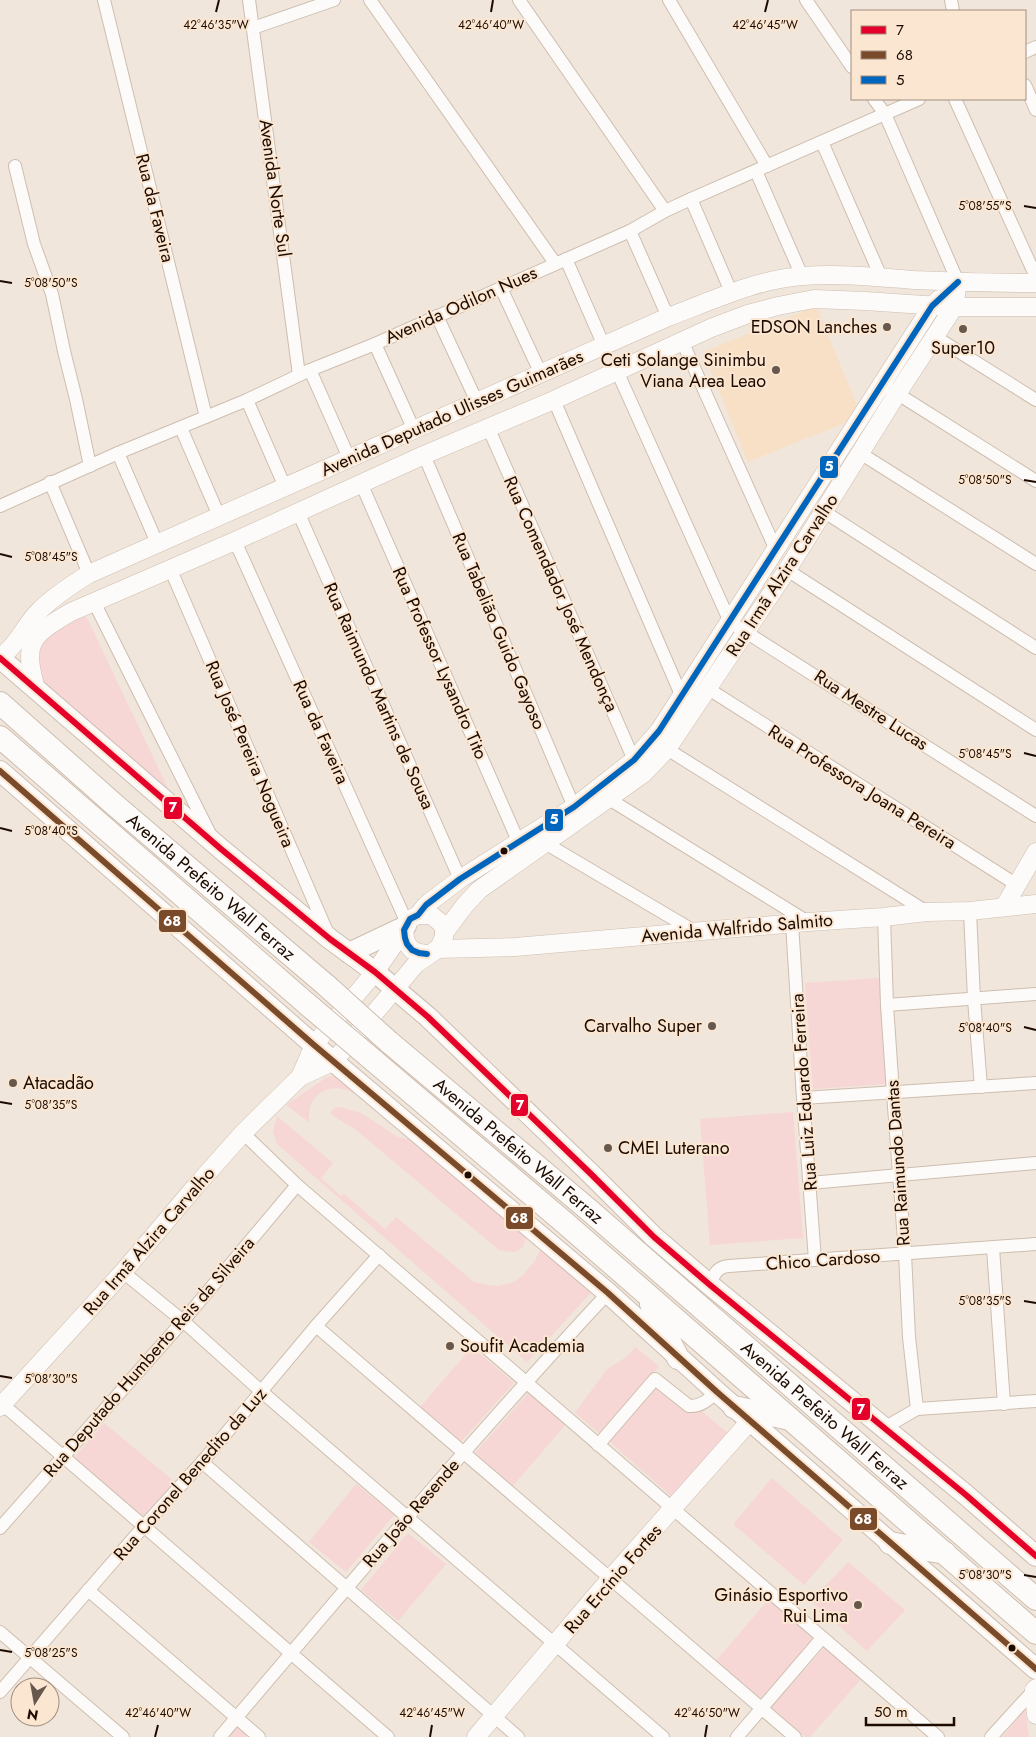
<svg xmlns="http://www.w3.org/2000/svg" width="1036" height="1737" viewBox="0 0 1036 1737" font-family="Jost,sans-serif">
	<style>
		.built { fill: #f8e0c7 }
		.green { fill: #f7d6d6 }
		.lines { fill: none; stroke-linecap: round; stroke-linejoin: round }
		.street-casing { stroke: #cdbeaf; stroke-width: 14 }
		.secondary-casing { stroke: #cdbeaf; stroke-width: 19 }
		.primary-casing { stroke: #cdbeaf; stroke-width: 22 }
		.highway-casing { stroke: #cdbeaf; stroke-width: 24 }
		.street { stroke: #fdfbfa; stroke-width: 12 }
		.secondary { stroke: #fdfbfa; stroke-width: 18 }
		.primary { stroke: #fdfbfa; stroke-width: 20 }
		.highway { stroke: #fdfbfa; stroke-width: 22 }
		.highway-bridge-casing { stroke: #cdbeaf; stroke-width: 24; stroke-linecap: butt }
		.highway-bridge { stroke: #fdfbfa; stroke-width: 22 }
		.bus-1-casing { stroke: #fbe6d1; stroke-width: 10 }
		.bus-2-casing { stroke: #fbe6d1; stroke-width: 10 }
		.bus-3-casing { stroke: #fbe6d1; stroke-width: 10 }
		.bus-1 { stroke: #e4002b; stroke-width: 6 }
		.bus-2 { stroke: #7a4b2a; stroke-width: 6 }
		.bus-3 { stroke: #0065bd; stroke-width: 6 }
		.ticks { fill: none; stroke: #1d0b00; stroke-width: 2 }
		.poi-dot { fill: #67584d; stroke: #fbe6d1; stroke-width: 2 }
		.bus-dot { fill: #1d0b00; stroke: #fbe6d1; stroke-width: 2 }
		.labels { text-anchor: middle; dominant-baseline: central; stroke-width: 4; stroke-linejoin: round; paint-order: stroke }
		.street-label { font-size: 18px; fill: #1d0b00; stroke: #fbe6d1 }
		.poi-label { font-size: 18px; fill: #1d0b00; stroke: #fbe6d1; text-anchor: end }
		.ticks-label { font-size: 12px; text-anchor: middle; fill: #1d0b00; stroke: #fbe6d1; stroke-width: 4; stroke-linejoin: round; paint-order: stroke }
		.line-badge { stroke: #fbe6d1; stroke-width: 2 }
		.badge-label { font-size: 14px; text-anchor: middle; font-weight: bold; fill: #fff }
	</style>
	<rect width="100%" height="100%" fill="#f1e6db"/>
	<path class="built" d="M 816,306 L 859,410 L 855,419 L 748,462 L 703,352 Z"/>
	<g class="green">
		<path d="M 77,612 L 87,618 L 172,797 L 43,683 L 34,647 Z"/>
		<path d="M 879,978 L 886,1084 L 813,1089 L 805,983 Z"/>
		<path d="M 337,1075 L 388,1113 C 369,1102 340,1077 319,1094 C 309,1101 309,1111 309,1122 L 286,1105 L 327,1077 Z"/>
		<path d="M 340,1107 L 361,1113 L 398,1137 L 419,1141 L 526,1233 C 525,1253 515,1254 499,1250 L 355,1129 L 331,1115 L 331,1111 L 335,1108 Z"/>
		<path d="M 793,1112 L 803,1238 L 710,1245 L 700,1119 Z"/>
		<path d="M 277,1116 L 333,1163 L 321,1178 L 341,1196 L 344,1194 L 385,1229 L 396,1217 L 474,1282 L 483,1284 L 498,1286 L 514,1282 L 523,1275 L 534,1262 L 545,1242 L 597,1286 L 527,1362 L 277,1144 L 273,1132 Z"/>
		<path d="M 472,1347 L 514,1383 L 461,1442 L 420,1407 Z"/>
		<path d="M 635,1347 L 659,1366 L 599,1433 L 575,1413 L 607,1369 L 628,1356 Z"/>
		<path d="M 663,1379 L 729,1434 L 672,1497 L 609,1441 Z"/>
		<path d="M 528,1393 L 566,1424 L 512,1487 L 475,1453 Z"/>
		<path d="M 104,1423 L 176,1483 L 146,1519 L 74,1458 Z"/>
		<path d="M 772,1478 L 843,1540 L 804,1585 L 733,1524 Z"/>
		<path d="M 356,1484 L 394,1515 L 346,1572 L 309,1542 Z"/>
		<path d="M 408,1533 L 446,1564 L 398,1621 L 361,1590 Z"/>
		<path d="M 848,1562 L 905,1610 L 867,1651 L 811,1601 Z"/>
		<path d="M 769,1599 L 815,1639 L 760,1700 L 715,1662 Z"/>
		<path d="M 824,1648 L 861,1679 L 810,1737 L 806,1737 L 771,1708 Z"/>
		<path d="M 1025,1710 L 1029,1737 L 1002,1737 Z"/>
		<path d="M 237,1721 L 255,1737 L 223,1737 Z"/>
	</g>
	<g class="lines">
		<g class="street-casing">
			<g id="street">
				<path d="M 104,0 L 206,417"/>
				<path d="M 249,0 L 299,375"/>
				<path d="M 370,0 L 555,263"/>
				<path d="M 519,0 L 665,211"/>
				<path d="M 669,0 L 767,166"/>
				<path d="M 806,0 L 852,67"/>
				<path d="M 951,0 L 953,11"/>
				<path d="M 253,28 L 334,0"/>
				<path d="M 1025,52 L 1036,47"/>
				<path d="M 1025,85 L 1036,110"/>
				<path d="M 874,99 L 885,114 L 958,282"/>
				<path d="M 955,99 L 1036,277"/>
				<path d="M 822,142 L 881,277"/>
				<path d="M 15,166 L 34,244 L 52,294 L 64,351 L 76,399 L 90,466"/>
				<path d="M 756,171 L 802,276"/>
				<path d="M 691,199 L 732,294"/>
				<path d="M 630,231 L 668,317"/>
				<path d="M 566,259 L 604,346"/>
				<path d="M 501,288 L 541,374"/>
				<path d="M 437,316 L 477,402"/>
				<path d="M 934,336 L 1036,400"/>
				<path d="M 682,341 L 776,550"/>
				<path d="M 375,344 L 414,430"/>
				<path d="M 310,370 L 349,458"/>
				<path d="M 617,371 L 730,622 L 1036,816"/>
				<path d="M 890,389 L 1036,481"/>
				<path d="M 247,400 L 285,487"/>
				<path d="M 554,400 L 682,697"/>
				<path d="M 488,427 L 634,760"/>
				<path d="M 181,428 L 219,516"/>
				<path d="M 118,453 L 157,543"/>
				<path d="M 860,453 L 1036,564"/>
				<path d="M 424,455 L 574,807"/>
				<path d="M 50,482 L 89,574"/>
				<path d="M 361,483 L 519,843"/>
				<path d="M 0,506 L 118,453 L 247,400 L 310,370 L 375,344 L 630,231 L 665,211 L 691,199 L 919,99"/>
				<path d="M 823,511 L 1036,648"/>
				<path d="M 298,512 L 460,879"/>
				<path d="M 235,541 L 407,923"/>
				<path d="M 170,568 L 328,934"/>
				<path d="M 787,570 L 1036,730"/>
				<path d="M 94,602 L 210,834"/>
				<path d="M 707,688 L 1017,885"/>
				<path d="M 667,749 L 927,912"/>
				<path d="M 609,799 L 808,922"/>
				<path d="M 545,843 L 694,931"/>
				<path d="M 970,911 L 974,999 L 981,1087"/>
				<path d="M 884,917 L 887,1005 L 893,1093 L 905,1254 L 909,1337 L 917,1409"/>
				<path d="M 792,923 L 803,1098 L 815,1260"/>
				<path d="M 887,1005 L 1036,994"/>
				<path d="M 803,1098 L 1036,1083"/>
				<path d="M 243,1133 L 297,1185 L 938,1737"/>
				<path d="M 810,1183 L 1036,1163"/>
				<path d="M 993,1248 L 1004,1404"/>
				<path d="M 123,1272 L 183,1321 L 262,1392 L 663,1737"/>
				<path d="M 710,1285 C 714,1275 716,1267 729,1266 L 1036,1244"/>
				<path d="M 316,1326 L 795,1737"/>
				<path d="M 0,1402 L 388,1737"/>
				<path d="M 884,1428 L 917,1409 L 1036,1401"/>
				<path d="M 598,1445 L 655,1379 L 689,1406 C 701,1407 709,1399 717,1392"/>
				<path d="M 202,1462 L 518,1737"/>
				<path d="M 0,1528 L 183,1321 L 297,1185"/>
				<path d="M 88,1590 L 259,1737"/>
				<path d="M 0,1632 L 123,1737"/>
				<path d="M 0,1692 L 144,1526 L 202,1462 L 316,1326 L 379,1255"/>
				<path d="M 220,1737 C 347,1587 474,1437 608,1293"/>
				<path d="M 737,1737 L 822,1638"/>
				<path d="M 991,1737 L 1034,1690"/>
			</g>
		</g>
		<g class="secondary-casing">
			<g id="secondary">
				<path d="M 0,655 L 3,655 C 18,644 25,625 38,612 C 53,597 71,585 89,574 L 668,317 C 711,301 757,279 803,276 C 840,273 877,277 914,280 C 955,282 995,283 1036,283"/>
				<path d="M 36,689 C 23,642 30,636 71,612 L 235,541 L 424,455 L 554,400 L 711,328 L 748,314 L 778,306 L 814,299 L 865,301 L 954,307 L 1036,307"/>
				<path d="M 1004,907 L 1036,852"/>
				<path d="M 444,933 L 465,905 L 479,890 L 643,774 L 667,749 L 787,570 L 897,394 L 954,307 L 958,282"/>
				<path d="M 437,949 L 515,947 L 808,922 L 884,917 L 927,912 L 970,911 L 1036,904"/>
				<path d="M 427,954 L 419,953 L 412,950 L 407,944 L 405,938 L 404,930 L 410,919 L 418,915 L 426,905 L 460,879 L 574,807 L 634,760 L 659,731 L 932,306 L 939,299"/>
				<path d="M 300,1077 L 314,1045 L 375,972 L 404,930"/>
				<path d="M 0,1407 L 123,1272 L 195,1187 L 243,1133 L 300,1077 L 334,1061 L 416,964 L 439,948 L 444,937 L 444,929 L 441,923 L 431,915 L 418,915"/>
				<path d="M 1036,1688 L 1034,1690 L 1036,1715"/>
				<path d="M 476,1737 L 610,1579 L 750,1421"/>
			</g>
		</g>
		<g class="primary-casing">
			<g id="primary">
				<path d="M 0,658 L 221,849 L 330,939 L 375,972 L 428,1017 L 591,1174 L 654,1237 L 710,1285 L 966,1495 L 1036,1556"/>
				<path d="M 0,771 L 314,1045 L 608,1293 L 717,1392 L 1036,1669"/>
				<path d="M 349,953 L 406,926"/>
			</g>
		</g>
		<g class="highway-casing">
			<g id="highway">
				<path id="s1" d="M 0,703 L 116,806 L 327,986"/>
				<path d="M 0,737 L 307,1004"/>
				<path id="s2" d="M 389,1042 L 589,1210 L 1036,1599"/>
				<path d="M 373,1060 L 565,1223 L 1036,1633"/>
				<path d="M 651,1304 L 678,1358"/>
				<path d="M 734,1407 L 790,1419"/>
				<path d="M 890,1543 L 945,1553"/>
			</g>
		</g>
		<use href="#street" class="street"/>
		<use href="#secondary" class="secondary"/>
		<use href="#primary" class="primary"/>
		<use href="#highway" class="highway"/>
		<g class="highway-bridge-casing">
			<g id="highway-bridge">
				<path d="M 327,986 L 389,1042"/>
				<path d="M 307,1004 L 373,1060"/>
			</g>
		</g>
		<use href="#highway-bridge" class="highway-bridge"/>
		<g class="bus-1-casing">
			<path id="bus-1" d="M 0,658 L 221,849 L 330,939 L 375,972 L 428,1017 L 591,1174 L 654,1237 L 710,1285 L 966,1495 L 1036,1556"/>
		</g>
		<g class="bus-2-casing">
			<path id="bus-2" d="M 0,771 L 314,1045 L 608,1293 L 717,1392 L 1036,1669"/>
		</g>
		<g class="bus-3-casing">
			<path id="bus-3" d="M 427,954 L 419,953 L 412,950 L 407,944 L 405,938 L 404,930 L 410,919 L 418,915 L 426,905 L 460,879 L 574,807 L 634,760 L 659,731 L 932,306 L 958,282"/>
		</g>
		<use href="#bus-1" class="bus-1"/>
		<use href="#bus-2" class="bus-2"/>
		<use href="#bus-3" class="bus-3"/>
	</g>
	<path class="ticks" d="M 216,12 L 219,0M 491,12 L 493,0M 765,12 L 768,0M 1024,206 L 1036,208M 0,281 L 12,283M 1024,480 L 1036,482M 0,554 L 12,557M 1024,753 L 1036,756M 0,828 L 12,831M 1024,1027 L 1036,1030M 0,1102 L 12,1104M 1024,1301 L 1036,1303M 0,1376 L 12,1378M 1024,1575 L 1036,1577M 0,1650 L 12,1652M 155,1737 L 158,1725M 430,1737 L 432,1725M 705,1737 L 707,1725"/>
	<g class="poi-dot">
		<circle cx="887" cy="327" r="5"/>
		<circle cx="963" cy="329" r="5"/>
		<circle cx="776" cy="370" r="5"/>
		<circle cx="712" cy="1026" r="5"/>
		<circle cx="13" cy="1083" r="5"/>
		<circle cx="608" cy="1148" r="5"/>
		<circle cx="450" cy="1346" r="5"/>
		<circle cx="858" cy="1605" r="5"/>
	</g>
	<g class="bus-dot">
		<circle cx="504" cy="851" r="4.5"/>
		<circle cx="468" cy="1175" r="4.5"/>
		<circle cx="1012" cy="1648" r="4.5"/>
	</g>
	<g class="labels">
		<g class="street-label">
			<text transform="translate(275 188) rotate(82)">Avenida Norte Sul</text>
			<text transform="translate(155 208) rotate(76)">Rua da Faveira</text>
			<text transform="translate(461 305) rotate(-24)">Avenida Odilon Nues</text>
			<text transform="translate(452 413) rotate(-24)">Avenida Deputado Ulisses Guimarães</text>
			<text transform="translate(782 575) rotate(-57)">Rua Irmã Alzira Carvalho</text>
			<text transform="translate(561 594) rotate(66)">Rua Comendador José Mendonça</text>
			<text transform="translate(499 631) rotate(67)">Rua Tabelião Guido Gayoso</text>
			<text transform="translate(440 663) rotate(66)">Rua Professor Lysandro Tito</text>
			<text transform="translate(379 696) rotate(66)">Rua Raimundo Martins de Sousa</text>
			<text transform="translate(871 710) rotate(33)">Rua Mestre Lucas</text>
			<text transform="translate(321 732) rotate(66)">Rua da Faveira</text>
			<text transform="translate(250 754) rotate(67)">Rua José Pereira Nogueira</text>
			<text transform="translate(862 787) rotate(32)">Rua Professora Joana Pereira</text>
			<text stroke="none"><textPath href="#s1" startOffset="280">Avenida Prefeito Wall Ferraz</textPath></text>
			<text transform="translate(737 928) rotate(-5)">Avenida Walfrido Salmito</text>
			<text transform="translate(804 1092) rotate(-94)">Rua Luiz Eduardo Ferreira</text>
			<text stroke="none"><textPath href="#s2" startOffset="169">Avenida Prefeito Wall Ferraz</textPath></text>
			<text transform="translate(898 1163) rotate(-94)">Rua Raimundo Dantas</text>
			<text transform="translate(149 1241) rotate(-49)">Rua Irmã Alzira Carvalho</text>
			<text transform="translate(823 1260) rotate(-4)">Chico Cardoso</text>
			<text transform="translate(149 1357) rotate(-49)">Rua Deputado Humberto Reis da Silveira</text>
			<text stroke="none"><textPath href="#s2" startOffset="574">Avenida Prefeito Wall Ferraz</textPath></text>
			<text transform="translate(190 1474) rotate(-49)">Rua Coronel Benedito da Luz</text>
			<text transform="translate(411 1513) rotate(-49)">Rua João Resende</text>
			<text transform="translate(613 1579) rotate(-49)">Rua Ercínio Fortes</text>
		</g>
		<g class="poi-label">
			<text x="877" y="327">EDSON Lanches</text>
			<text x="963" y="348" text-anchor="middle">Super10</text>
			<text x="766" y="360">Ceti Solange Sinimbu<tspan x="766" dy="21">Viana Area Leao</tspan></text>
			<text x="702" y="1026">Carvalho Super</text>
			<text x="23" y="1083" text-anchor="start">Atacadão</text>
			<text x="618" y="1148" text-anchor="start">CMEI Luterano</text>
			<text x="460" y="1346" text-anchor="start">Soufit Academia</text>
			<text x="848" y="1595">Ginásio Esportivo<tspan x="848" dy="21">Rui Lima</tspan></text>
		</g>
	</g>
	<g class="ticks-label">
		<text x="216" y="29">42°46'35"W</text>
		<text x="491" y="29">42°46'40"W</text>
		<text x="765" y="29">42°46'45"W</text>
		<text x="985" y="210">5°08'55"S</text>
		<text x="51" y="287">5°08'50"S</text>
		<text x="985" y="484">5°08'50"S</text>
		<text x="51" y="561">5°08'45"S</text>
		<text x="985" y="758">5°08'45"S</text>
		<text x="51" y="835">5°08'40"S</text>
		<text x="985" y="1032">5°08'40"S</text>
		<text x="51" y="1109">5°08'35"S</text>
		<text x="985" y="1305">5°08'35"S</text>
		<text x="51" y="1383">5°08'30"S</text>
		<text x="985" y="1579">5°08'30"S</text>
		<text x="51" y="1657">5°08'25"S</text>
		<text x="158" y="1717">42°46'40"W</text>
		<text x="432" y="1717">42°46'45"W</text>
		<text x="707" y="1717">42°46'50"W</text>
	</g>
	<g class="line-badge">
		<rect x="819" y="455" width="20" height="24" rx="5" fill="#0065bd"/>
		<rect x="163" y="796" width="20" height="24" rx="5" fill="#e4002b"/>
		<rect x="544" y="808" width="20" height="24" rx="5" fill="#0065bd"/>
		<rect x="158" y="909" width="29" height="24" rx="5" fill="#7a4b2a"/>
		<rect x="510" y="1093" width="19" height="24" rx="5" fill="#e4002b"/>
		<rect x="505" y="1206" width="29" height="24" rx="5" fill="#7a4b2a"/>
		<rect x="851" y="1397" width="20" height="24" rx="5" fill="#e4002b"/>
		<rect x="849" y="1507" width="29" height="24" rx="5" fill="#7a4b2a"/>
	</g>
	<g class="badge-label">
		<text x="829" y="471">5</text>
		<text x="173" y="812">7</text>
		<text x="554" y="824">5</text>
		<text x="172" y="926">68</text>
		<text x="520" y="1110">7</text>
		<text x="519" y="1223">68</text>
		<text x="861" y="1414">7</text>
		<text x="863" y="1524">68</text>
	</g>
	<rect x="851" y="10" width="175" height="90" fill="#fbe6d1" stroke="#a28e7d"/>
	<rect x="861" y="26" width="25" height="8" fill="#e4002b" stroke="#a28e7d"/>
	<text x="896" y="35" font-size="15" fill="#1d0b00">7</text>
	<rect x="861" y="51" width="25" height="8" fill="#7a4b2a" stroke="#a28e7d"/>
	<text x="896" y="60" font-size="15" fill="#1d0b00">68</text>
	<rect x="861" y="76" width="25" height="8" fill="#0065bd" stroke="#a28e7d"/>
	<text x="896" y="85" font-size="15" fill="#1d0b00">5</text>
	<g transform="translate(35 1702) rotate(191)"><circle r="24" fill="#fbe6d1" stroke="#a28e7d"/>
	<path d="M0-4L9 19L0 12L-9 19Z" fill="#67584d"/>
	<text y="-8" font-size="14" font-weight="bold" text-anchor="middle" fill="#1d0b00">N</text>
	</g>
	<path d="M866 1717v8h88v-8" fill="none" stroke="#1d0b00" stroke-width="2.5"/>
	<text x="874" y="1717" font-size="15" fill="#1d0b00" stroke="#fbe6d1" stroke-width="4" paint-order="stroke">50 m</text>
</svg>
